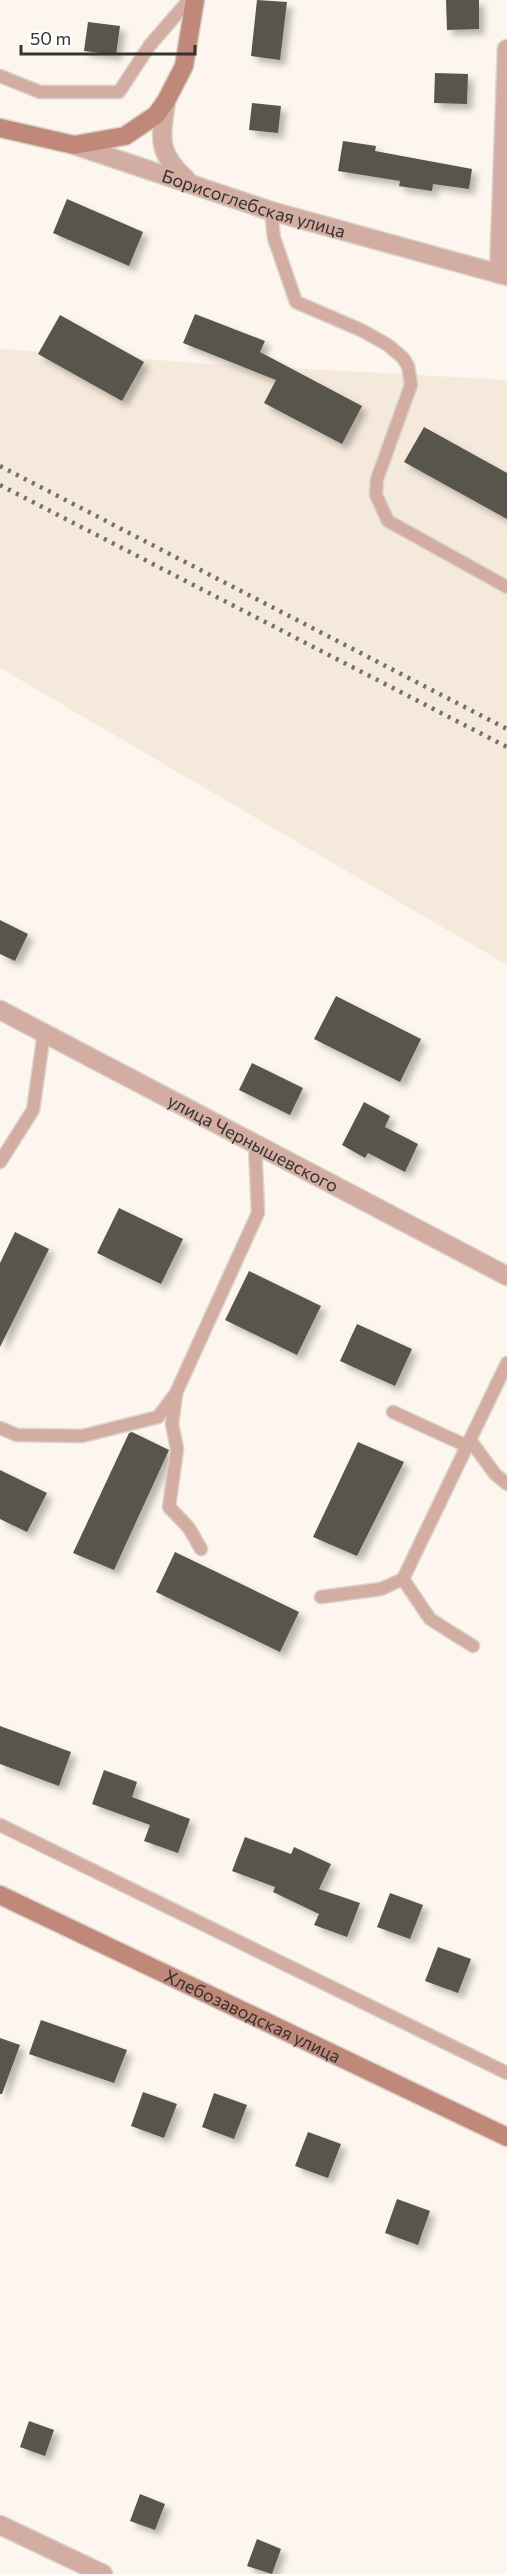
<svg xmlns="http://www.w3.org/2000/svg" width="507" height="2574" viewBox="0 0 507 2574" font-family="Commissioner,sans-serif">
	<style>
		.built { fill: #f5e9db }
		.building { fill: #59544d; filter: url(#shadow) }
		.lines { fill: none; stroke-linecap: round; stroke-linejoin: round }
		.lane-casing { stroke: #d9d3cc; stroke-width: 15 }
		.street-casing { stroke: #d9d3cc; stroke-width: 21 }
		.secondary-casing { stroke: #d9d3cc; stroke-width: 21 }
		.lane { stroke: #d3ada2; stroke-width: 12 }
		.street { stroke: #d3ada2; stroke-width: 18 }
		.secondary { stroke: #bf8878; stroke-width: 18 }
		.rail { stroke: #736f6b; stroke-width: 4.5; stroke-dasharray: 3 6; stroke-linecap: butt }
		.labels { text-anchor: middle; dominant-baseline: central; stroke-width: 6; stroke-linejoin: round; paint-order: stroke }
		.street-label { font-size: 18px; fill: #353230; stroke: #fff }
	</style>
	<defs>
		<filter id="shadow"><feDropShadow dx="5.5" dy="5.5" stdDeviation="3" flood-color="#0004"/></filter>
	</defs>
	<rect width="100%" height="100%" fill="#fdf6ee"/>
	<path class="built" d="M 0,349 L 199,363 L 507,380 L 507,965 L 0,668 Z"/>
	<g class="building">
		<path d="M 257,0 L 287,2 L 280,60 L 251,56 Z"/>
		<path d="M 446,0 L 479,0 L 479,29 L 447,30 Z"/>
		<path d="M 88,22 L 120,26 L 116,55 L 84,51 Z"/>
		<path d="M 435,73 L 468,74 L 467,104 L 434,103 Z"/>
		<path d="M 252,103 L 281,106 L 278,133 L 249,130 Z"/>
		<path d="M 343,141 L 376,146 L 375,151 L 472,169 L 469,189 L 433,184 L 432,191 L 399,186 L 400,181 L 338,171 Z"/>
		<path d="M 67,199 L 143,232 L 129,266 L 53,233 Z"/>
		<path d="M 195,314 L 265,341 L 260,352 L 362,406 L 342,444 L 264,403 L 276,380 L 183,343 Z"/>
		<path d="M 60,315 L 144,362 L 122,401 L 38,354 Z"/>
		<path d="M 424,427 L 507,473 L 507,519 L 404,462 Z"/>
		<path d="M 0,920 L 28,934 L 15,961 L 0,954 Z"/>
		<path d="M 336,996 L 421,1039 L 400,1082 L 314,1039 Z"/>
		<path d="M 252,1063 L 303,1088 L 290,1115 L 239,1090 Z"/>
		<path d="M 364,1102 L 390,1116 L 385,1127 L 418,1144 L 405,1172 L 368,1153 L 365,1158 L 342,1145 Z"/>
		<path d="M 119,1208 L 183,1239 L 161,1284 L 97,1253 Z"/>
		<path d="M 15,1232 L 49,1249 L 0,1347 L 0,1263 Z"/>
		<path d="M 249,1271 L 321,1306 L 297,1355 L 225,1320 Z"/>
		<path d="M 357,1324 L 412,1349 L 395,1386 L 340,1361 Z"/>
		<path d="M 132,1432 L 169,1450 L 114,1570 L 73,1553 L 129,1433 Z"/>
		<path d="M 358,1442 L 404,1462 L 357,1556 L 313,1537 Z"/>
		<path d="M 0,1470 L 47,1493 L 27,1532 L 0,1519 Z"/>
		<path d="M 175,1552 L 299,1612 L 280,1652 L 156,1592 Z"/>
		<path d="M 0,1726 L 71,1752 L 59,1786 L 0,1764 Z"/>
		<path d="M 104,1770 L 137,1782 L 132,1797 L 190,1819 L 178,1853 L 144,1841 L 150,1825 L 92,1804 Z"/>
		<path d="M 245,1837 L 291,1854 L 294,1847 L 331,1864 L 319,1889 L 360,1903 L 347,1937 L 314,1925 L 319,1914 L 273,1892 L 275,1887 L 232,1871 Z"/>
		<path d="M 390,1893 L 423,1905 L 410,1939 L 377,1927 Z"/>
		<path d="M 438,1947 L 471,1959 L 458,1993 L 425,1981 Z"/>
		<path d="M 41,2020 L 127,2050 L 114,2083 L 29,2054 Z"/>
		<path d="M 0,2038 L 20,2045 L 2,2094 L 0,2094 Z"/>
		<path d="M 143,2092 L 177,2104 L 164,2138 L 131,2126 Z"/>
		<path d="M 214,2093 L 247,2105 L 234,2139 L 202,2127 Z"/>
		<path d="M 308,2132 L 341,2144 L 328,2178 L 295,2166 Z"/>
		<path d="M 397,2199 L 430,2211 L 418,2245 L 385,2233 Z"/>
		<path d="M 29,2421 L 54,2430 L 45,2456 L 20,2447 Z"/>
		<path d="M 140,2494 L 165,2504 L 155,2530 L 130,2521 Z"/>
		<path d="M 257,2539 L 281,2549 L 272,2574 L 247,2566 Z"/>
	</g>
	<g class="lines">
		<g class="lane-casing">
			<g id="lane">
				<path d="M 0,76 L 40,92 L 119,92 L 150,45 L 189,0"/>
				<path d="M 271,211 L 274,238 L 296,302 L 361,330 L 388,345 L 403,358 L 408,366 L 411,385 L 377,479 L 376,495 L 388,521 L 507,587"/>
				<path d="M 0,1162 L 33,1110 L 44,1033"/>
				<path d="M 176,1394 L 172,1424 L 177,1449 L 169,1507 L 189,1528 L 201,1549"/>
				<path d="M 393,1412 L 467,1446"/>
				<path d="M 0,1428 L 17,1435 L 82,1436 L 158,1417 L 176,1393 L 258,1213 L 255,1143"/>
				<path d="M 470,1440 L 495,1474 L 507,1484"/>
				<path d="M 403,1579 L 430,1619 L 473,1646"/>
				<path d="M 321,1597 L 381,1589 L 403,1579 L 507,1363"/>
				<path d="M 0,1825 L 507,2073"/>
			</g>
		</g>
		<g class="street-casing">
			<g id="street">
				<path d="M 166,101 C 161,138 156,152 186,179"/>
				<path id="s1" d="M 74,145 L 271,211 L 507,276"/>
				<path d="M 499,274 L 507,49"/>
				<path id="s2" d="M 0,1010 L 507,1276"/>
				<path d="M 0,2525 L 103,2574"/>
			</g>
		</g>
		<g class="secondary-casing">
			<g id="secondary">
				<path d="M 0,128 L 74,145 L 125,136 L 156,115 L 166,101 L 184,66 L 195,0"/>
				<path id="s3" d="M 0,1895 L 507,2137"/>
			</g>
		</g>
		<use href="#lane" class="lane"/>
		<use href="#street" class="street"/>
		<use href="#secondary" class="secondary"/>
		<g class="rail">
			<path d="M 0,466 L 507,729"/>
			<path d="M 0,485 L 507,747"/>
		</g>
	</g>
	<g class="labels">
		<g class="street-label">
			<text stroke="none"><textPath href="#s1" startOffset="189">Борисоглебская улица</textPath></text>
			<text stroke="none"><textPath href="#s2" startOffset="286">улица Чернышевского</textPath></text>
			<text stroke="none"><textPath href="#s3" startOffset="280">Хлебозаводская улица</textPath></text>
		</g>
	</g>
	<path d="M21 45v9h174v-9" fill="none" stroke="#353230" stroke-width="3"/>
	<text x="30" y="45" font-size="18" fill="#353230" stroke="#ffffff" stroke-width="4.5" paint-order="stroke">50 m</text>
</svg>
